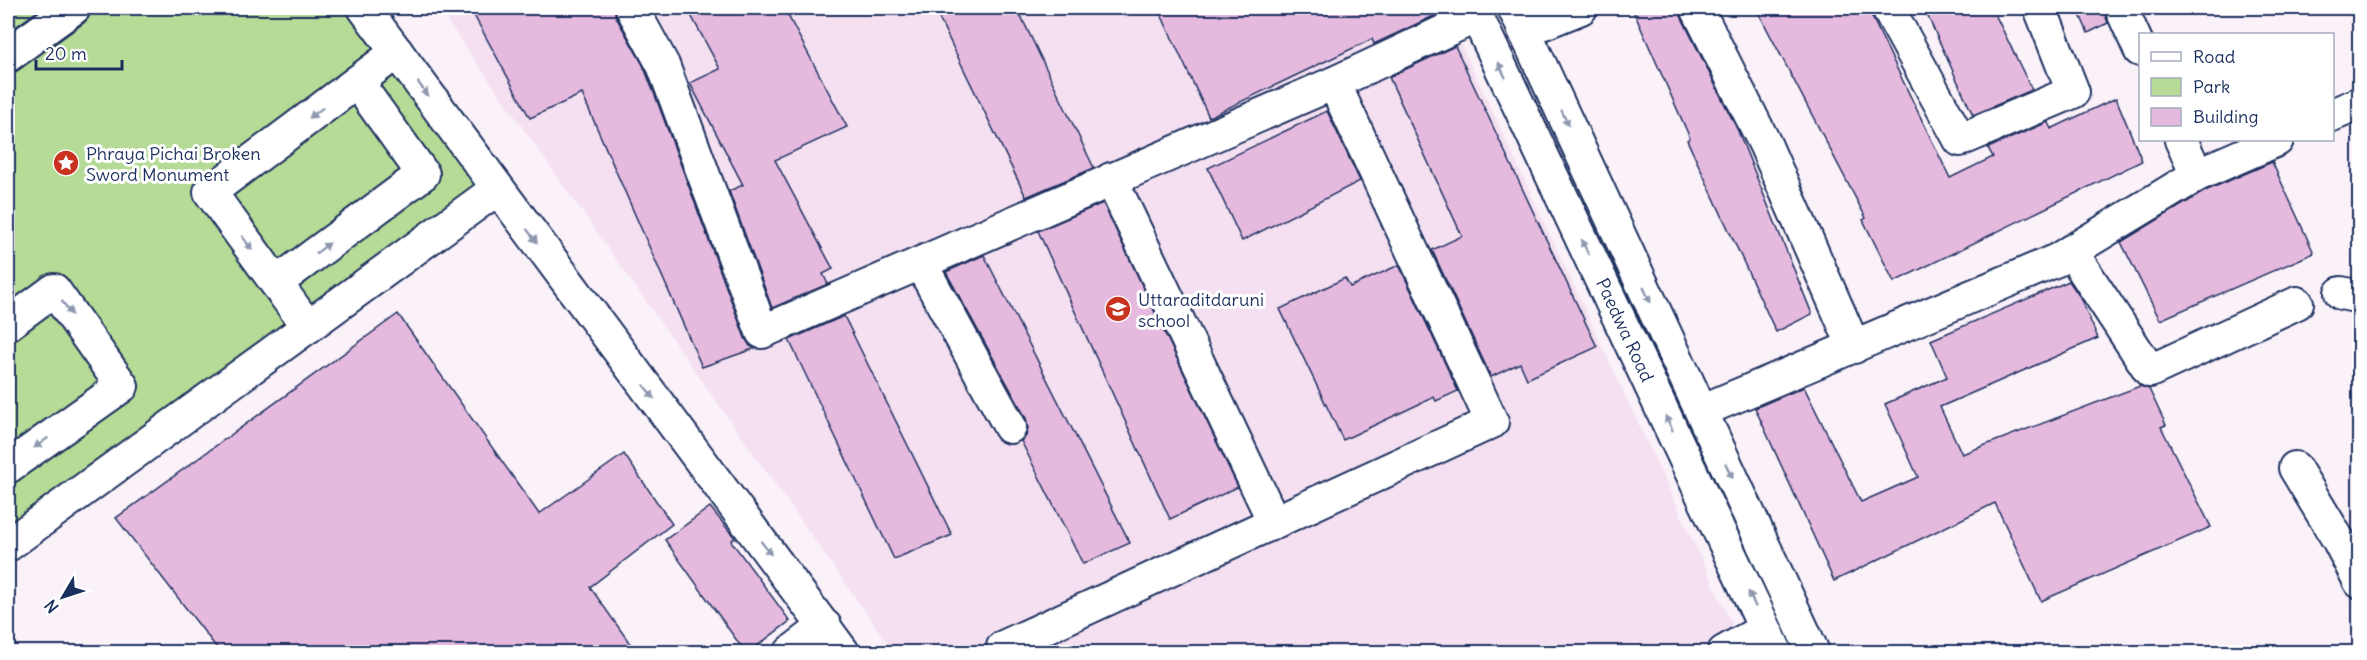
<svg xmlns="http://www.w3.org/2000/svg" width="2367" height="660" viewBox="0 0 2367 660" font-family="Delius,sans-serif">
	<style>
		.built { fill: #f4e0f1 }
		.green { fill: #b6db96; stroke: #68857a; stroke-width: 1.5 }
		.building { fill: #e6badf; stroke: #1b2f5e; stroke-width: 1.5 }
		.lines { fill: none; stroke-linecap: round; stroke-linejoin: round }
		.minor-casing { stroke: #1b2f5e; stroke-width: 36 }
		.major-casing { stroke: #1b2f5e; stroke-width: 38 }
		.minor { stroke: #fff; stroke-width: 32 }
		.major { stroke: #fff; stroke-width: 33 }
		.oneway { fill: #8d97ae }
		.labels { text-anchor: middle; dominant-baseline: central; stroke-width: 6; stroke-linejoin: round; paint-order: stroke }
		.poi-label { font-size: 18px; fill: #1b2f5e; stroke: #fff; text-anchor: start }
		.street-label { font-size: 18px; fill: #1b2f5e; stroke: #fff }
	</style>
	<rect width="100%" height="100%" fill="#faf1f9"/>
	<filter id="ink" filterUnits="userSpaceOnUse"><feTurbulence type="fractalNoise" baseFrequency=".0167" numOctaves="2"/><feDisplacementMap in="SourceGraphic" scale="12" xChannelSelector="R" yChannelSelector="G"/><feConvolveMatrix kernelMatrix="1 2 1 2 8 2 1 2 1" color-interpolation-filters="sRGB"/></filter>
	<g filter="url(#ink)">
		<path class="built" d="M 438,8 L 1444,8 L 1745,652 L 894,652 Z"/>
		<path class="green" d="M 8,8 L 364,8 L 497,189 L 8,545 Z"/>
		<g class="building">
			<path d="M 470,8 L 614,8 L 616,17 L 643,65 L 656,98 L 745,338 L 750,346 L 756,348 L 702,367 L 582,94 L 530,118 Z"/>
			<path d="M 687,8 L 784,8 L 847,127 L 775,160 L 833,269 L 823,274 L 828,284 L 772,308 L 729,191 L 743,185 L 690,83 L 720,69 Z"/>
			<path d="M 934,8 L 1017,8 L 1094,168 L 1026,197 Z"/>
			<path d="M 1158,8 L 1437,8 L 1440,13 L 1374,44 L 1372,39 L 1209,117 Z"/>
			<path d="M 1632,8 L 1679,8 L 1681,16 L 1738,131 L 1812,314 L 1776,332 L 1687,140 L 1690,138 Z"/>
			<path d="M 1756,8 L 1870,8 L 1872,17 L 1950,178 L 1993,157 L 1988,148 L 2048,122 L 2051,129 L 2116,98 L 2142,161 L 1894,282 L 1863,220 L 1866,218 Z"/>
			<path d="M 1924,8 L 1992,8 L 2032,90 L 1973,115 Z"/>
			<path d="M 2077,8 L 2103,8 L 2108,23 L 2088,33 Z"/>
			<path d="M 1455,46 L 1597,347 L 1527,379 L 1520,363 L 1491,377 L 1432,250 L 1462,236 L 1389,77 Z"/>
			<path d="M 1327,111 L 1360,181 L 1242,241 L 1208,168 Z"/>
			<path d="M 2272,162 L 2314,253 L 2160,320 L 2121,242 L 2205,191 Z"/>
			<path d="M 1103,203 L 1238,487 L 1170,519 L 1038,231 Z"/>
			<path d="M 984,255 L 1130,543 L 1083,564 L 1021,441 L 1026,436 L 1028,428 L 1026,418 L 946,272 Z"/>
			<path d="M 1399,265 L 1458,391 L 1436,401 L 1434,397 L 1343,440 L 1280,309 L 1345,278 L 1350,287 Z"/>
			<path d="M 2069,281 L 2080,297 L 2098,338 L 1940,407 L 1962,454 L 2140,386 L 2149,389 L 2166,425 L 2161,427 L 2211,527 L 2041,601 L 1995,503 L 1834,581 L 1755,408 L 1804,387 L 1861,502 L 1918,477 L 1885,404 L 1947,377 L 1931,340 Z"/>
			<path d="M 398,314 L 539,514 L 624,454 L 672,524 L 590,587 L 636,652 L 220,652 L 116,518 Z"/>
			<path d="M 844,316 L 952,535 L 894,559 L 789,340 Z"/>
			<path d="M 710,507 L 735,538 L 731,541 L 790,621 L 749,652 L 745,652 L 665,540 Z"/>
		</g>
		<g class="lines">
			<g class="minor-casing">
				<g id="minor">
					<path d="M 364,8 L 843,652"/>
					<path d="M 632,8 L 663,65 L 762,332 L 1334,83 L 1477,16"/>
					<path d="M 1473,8 L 1776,652"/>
					<path d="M 1514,8 L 1813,652"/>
					<path d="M 1697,8 L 1765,144 L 1854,347"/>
					<path d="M 1888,8 L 1960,140 L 2073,92 L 2040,8"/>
					<path d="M 2121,8 L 2140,50"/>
					<path d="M 1524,31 L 1581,8"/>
					<path d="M 2332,115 L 2360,103"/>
					<path d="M 2181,140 L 2197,175"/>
					<path d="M 1111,179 L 1274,522"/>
					<path d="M 2071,251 L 2150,371 L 2297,303"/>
					<path d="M 921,264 L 1010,427"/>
					<path d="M 276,283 L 423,174 L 357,82"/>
					<path d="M 2341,293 L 2360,297"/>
					<path d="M 8,324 L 54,290 L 122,386 L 8,467"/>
					<path d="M 308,327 L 210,192 L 397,52"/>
					<path d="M 1701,411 L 2057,260 L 2197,175 L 2277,140"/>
					<path d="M 2295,468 L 2339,541 L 2360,582"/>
					<path d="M 8,545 L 497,189"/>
					<path d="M 1003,647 L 1492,422 L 1334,83"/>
					<path d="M 791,652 L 825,626"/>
					<path d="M 1724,652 L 1765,629"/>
				</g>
			</g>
			<g class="major-casing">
				<path id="major" d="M 8,55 L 73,8"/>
			</g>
			<use href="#minor" class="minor"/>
			<use href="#major" class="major"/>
		</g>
		<defs><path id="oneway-solid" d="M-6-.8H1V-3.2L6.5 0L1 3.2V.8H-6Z" transform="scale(1.5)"/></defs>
		<g class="oneway">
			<use href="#oneway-solid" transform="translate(1502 70) rotate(-115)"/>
			<use href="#oneway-solid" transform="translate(423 89) rotate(54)"/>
			<use href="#oneway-solid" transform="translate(316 113) rotate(143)"/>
			<use href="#oneway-solid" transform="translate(1565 118) rotate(65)"/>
			<use href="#oneway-solid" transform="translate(532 236) rotate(53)"/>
			<use href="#oneway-solid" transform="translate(247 243) rotate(54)"/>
			<use href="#oneway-solid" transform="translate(1585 247) rotate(-115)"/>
			<use href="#oneway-solid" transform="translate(323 248) rotate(-37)"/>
			<use href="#oneway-solid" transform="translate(1647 295) rotate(65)"/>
			<use href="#oneway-solid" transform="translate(67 308) rotate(54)"/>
			<use href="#oneway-solid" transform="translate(649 392) rotate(53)"/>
			<use href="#oneway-solid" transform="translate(1669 423) rotate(-115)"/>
			<use href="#oneway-solid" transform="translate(41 443) rotate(145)"/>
			<use href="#oneway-solid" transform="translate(1729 471) rotate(65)"/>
			<use href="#oneway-solid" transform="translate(766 548) rotate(53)"/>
			<use href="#oneway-solid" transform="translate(1752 599) rotate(-115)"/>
		</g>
	</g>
	<defs>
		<g id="sight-disc" transform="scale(1.35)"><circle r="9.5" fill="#c8321e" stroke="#fff"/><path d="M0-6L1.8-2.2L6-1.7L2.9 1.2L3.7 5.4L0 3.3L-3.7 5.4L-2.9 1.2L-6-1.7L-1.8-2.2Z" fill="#fff"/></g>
		<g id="school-disc" transform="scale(1.35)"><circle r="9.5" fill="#c8321e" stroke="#fff"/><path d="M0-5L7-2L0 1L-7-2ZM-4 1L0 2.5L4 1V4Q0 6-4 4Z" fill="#fff"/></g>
	</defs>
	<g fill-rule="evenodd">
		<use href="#sight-disc" x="66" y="163"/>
		<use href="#school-disc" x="1118" y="309"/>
	</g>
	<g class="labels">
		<g class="poi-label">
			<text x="86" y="153">Phraya Pichai Broken<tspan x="86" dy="21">Sword Monument</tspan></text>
			<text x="1138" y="299">Uttaraditdaruni<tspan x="1138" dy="21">school</tspan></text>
		</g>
		<g class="street-label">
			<text transform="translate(1625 330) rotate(65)">Paedwa Road</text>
		</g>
	</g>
	<rect width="2367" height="660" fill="none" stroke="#fff" stroke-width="30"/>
	<rect x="15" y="15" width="2337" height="630" fill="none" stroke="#1b2f5e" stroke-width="2" filter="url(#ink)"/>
	<rect x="2139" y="33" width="195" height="108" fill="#ffffff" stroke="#a4acbf" stroke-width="1.5"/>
	<rect x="2151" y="52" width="30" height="9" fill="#ffffff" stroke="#a4acbf" stroke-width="1.5"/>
	<text x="2193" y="63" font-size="18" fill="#1b2f5e">Road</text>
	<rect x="2151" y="78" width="30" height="18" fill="#b6db96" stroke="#a4acbf" stroke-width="1.5"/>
	<text x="2193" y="93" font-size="18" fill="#1b2f5e">Park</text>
	<rect x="2151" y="108" width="30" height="18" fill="#e6badf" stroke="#a4acbf" stroke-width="1.5"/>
	<text x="2193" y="123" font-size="18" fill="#1b2f5e">Building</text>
	<g transform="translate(63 597) rotate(231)" stroke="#ffffff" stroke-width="4.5" paint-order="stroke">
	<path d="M0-4.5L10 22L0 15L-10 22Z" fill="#1b2f5e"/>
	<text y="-9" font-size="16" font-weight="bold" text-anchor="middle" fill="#1b2f5e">N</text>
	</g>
	<path d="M36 60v9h86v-9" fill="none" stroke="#1b2f5e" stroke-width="3"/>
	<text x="45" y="60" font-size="18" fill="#1b2f5e" stroke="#ffffff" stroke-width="4.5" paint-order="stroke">20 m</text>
</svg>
